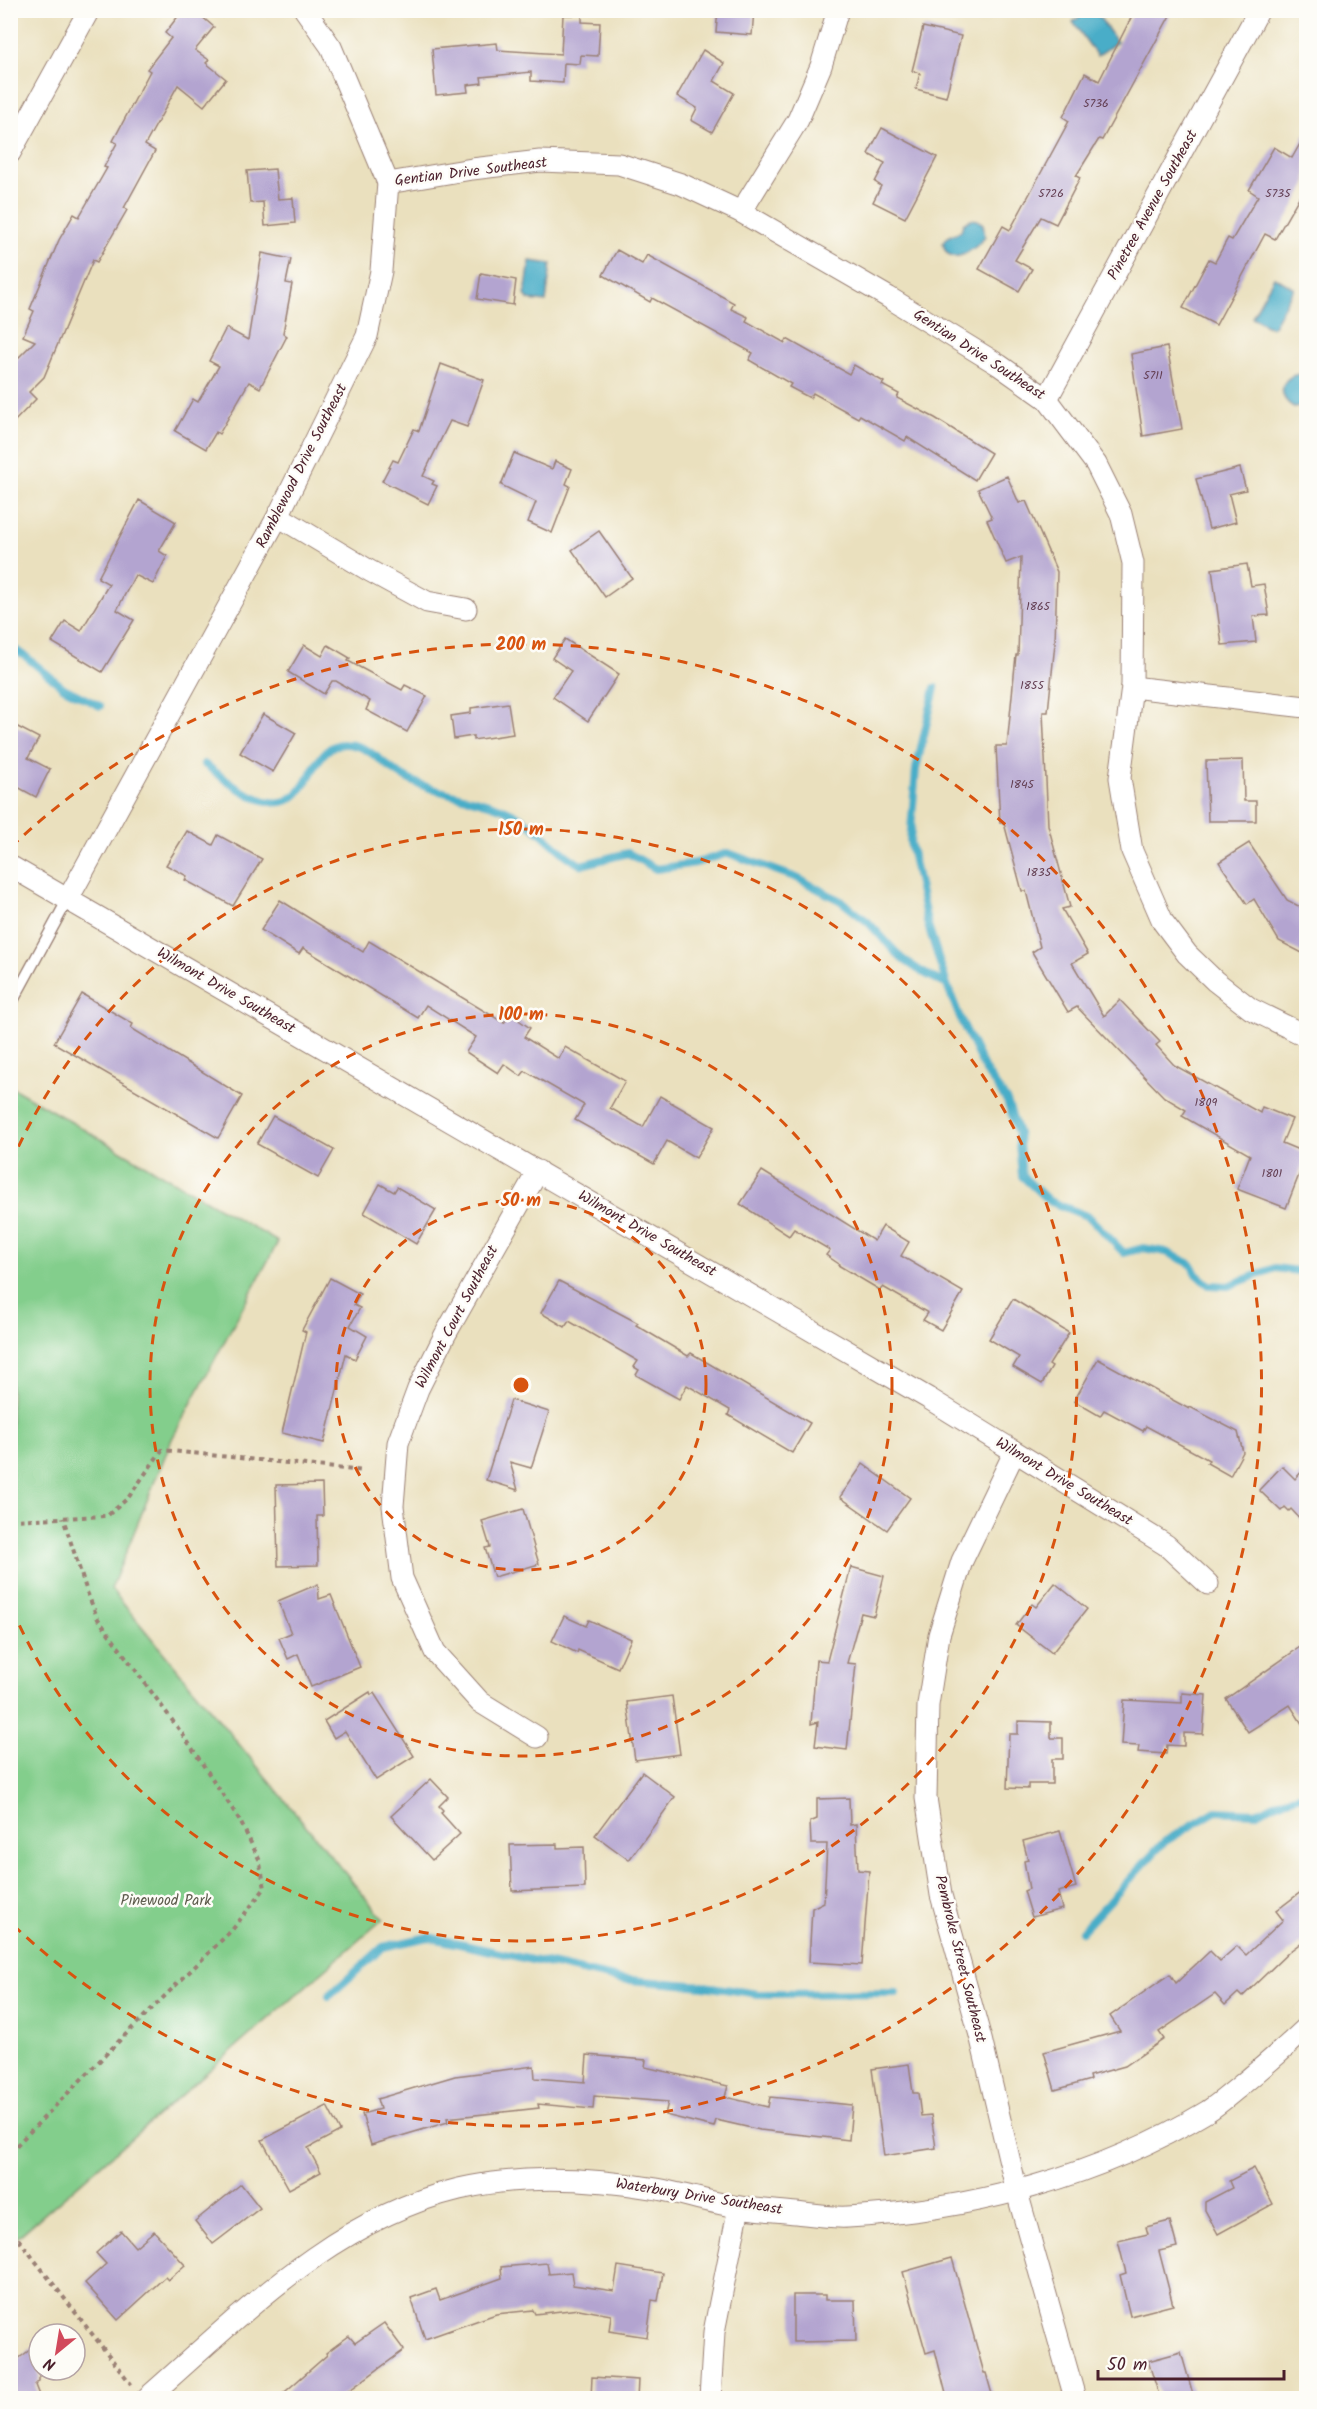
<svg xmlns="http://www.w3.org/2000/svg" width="1317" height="2409" viewBox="0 0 1317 2409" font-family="Kalam,sans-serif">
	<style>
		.green { fill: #83ce8c; stroke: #66765c; stroke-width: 1.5 }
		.water { fill: #49adc8; stroke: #4a667a; stroke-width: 1.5 }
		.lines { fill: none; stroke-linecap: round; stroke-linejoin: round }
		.stream { stroke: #49adc8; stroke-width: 8 }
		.building { fill: #b3a4d0 }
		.lane-casing { stroke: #9a8074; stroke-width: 13 }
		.street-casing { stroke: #9a8074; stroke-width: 23 }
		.path { stroke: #9a8074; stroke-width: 4; stroke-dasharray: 4.5 4.5; stroke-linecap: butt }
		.lane { stroke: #fff; stroke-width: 10 }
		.street { stroke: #fff; stroke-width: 21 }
		.ring { fill: none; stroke: #d8530f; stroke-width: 3; stroke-dasharray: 10 8 }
		.labels { text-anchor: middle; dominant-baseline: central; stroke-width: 5; stroke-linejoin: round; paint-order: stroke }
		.number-label { font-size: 12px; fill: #644054 }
		.street-label { font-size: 15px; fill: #4a1f2b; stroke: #fdfcf7 }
		.park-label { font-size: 15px; fill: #5e5c4d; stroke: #fdfcf7 }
		.centre { fill: #d8530f; stroke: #fdfcf7; stroke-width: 3 }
		.ring-label { font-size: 18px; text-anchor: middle; font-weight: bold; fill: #d8530f; stroke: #fdfcf7; stroke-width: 5; stroke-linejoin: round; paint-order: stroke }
	</style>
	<rect width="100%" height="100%" fill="#fdfcf7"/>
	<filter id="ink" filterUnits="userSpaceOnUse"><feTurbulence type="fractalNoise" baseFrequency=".0167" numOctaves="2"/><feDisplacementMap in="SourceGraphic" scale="12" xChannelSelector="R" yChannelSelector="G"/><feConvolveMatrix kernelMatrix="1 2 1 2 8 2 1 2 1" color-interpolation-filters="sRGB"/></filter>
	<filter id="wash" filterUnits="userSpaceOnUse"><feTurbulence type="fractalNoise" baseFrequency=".008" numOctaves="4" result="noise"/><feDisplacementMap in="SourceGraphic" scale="24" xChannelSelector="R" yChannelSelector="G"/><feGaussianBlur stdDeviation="1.35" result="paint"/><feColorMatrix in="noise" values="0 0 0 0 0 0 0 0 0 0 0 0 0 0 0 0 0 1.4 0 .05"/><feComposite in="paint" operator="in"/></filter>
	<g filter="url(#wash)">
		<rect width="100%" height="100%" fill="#eae0be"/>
		<path class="green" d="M 11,1087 L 278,1242 L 172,1439 L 111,1589 L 383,1919 L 11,2243 Z"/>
		<g class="water">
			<path d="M 1089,10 L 1095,11 L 1117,42 L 1097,56 L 1073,22 Z"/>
			<path d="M 971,219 L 977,220 L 983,224 L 985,237 C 975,250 948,270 943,243 L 947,237 L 961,231 L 963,224 Z"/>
			<path d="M 530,261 L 551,264 L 546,302 L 529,300 L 525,295 Z"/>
			<path d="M 1274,277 L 1294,288 L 1272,328 L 1252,317 Z"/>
			<path d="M 1301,374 L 1306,377 L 1306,405 L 1294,407 C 1276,398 1280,375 1301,374 Z"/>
		</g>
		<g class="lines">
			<g class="stream">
				<path d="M 10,647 L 25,656 L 64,688 L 100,706"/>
				<path d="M 935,688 L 916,769 L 910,842 L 927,922 L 947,985 L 960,1018 L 985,1070 L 1007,1101 L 1018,1133 L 1022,1176 L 1049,1201 L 1089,1217 L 1124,1253 L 1143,1248 L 1166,1252 L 1191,1264 L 1196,1274 L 1209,1285 L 1228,1286 L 1275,1268 L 1306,1272"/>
				<path d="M 204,764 C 224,778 246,798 271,802 C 313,808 309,743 345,744 C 369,744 384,766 404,777 C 438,796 483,797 516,815 C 541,828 557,852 581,865 L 628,853 L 656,869 L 696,863 L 728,853 L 797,878 L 841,901 L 868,922 L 901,958 L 922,972 L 947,985"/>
				<path d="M 1082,1931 L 1164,1842 L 1216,1811 L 1256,1813 L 1284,1800 L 1306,1794"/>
				<path d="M 329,1996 L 383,1947 L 428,1937 L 618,1979 L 704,1986 L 758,1994 L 896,1993"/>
			</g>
		</g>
		<g id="blocks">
			<g class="building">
				<path d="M 183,10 L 194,10 L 214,27 L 195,50 L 209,60 L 206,63 L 226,79 L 204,106 L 178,85 L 145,145 L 155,151 L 124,208 L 127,210 L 97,262 L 93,260 L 44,377 L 29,392 L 36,399 L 10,426 L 10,366 L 35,341 L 23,336 L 34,311 L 30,309 L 59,240 L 74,214 L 79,217 L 107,168 L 104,167 L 117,143 L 113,141 L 150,71 L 147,69 L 171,38 L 165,33 Z"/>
				<path d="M 718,10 L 754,10 L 752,35 L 716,32 Z"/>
				<path d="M 1135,10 L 1173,10 L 1102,140 L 1099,139 L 1076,176 L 1080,178 L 1056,224 L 1041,217 L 1015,260 L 1032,269 L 1019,291 L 979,269 L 1003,226 L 1010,230 L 1069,121 L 1063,117 L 1085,73 L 1099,81 Z"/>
				<path d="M 563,15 L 582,15 L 582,22 L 600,23 L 598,56 L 581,55 L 580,64 L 564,63 L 563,83 L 531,81 L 531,72 L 481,77 L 482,83 L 467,85 L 468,92 L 436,95 L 432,49 L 497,43 L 498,50 L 561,54 Z"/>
				<path d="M 923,27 L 961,36 L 946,97 L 916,89 L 920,73 L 912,71 Z"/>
				<path d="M 703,50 L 724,63 L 714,81 L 734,93 L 712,132 L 691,120 L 697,108 L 677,96 Z"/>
				<path d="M 882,128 L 937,157 L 905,218 L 873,202 L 881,186 L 875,182 L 885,163 L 868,154 Z"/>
				<path d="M 1306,133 L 1306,185 L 1275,239 L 1265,234 L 1216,325 L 1183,308 L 1209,259 L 1215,262 L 1228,238 L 1232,240 L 1258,196 L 1249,190 L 1274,147 L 1292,158 Z"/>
				<path d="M 275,169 L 278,199 L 293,198 L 295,223 L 265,226 L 263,202 L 250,203 L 247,171 Z"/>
				<path d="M 617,250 L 642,264 L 647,255 L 734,303 L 731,309 L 748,317 L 746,321 L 785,343 L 787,339 L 849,374 L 854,365 L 884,382 L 882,385 L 899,394 L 897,398 L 935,418 L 991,453 L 975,480 L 907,437 L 905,441 L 860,415 L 858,418 L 813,393 L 810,398 L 789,387 L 791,384 L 749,360 L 753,353 L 652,298 L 650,302 L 603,275 Z"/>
				<path d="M 262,253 L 291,259 L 286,283 L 292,284 L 283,333 L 287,336 L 260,388 L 249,382 L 219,434 L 216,432 L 206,449 L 175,431 L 193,399 L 198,402 L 219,366 L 209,361 L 226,328 L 248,340 Z"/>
				<path d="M 481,273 L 516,280 L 513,305 L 477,299 Z"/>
				<path d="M 1167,347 L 1182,429 L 1143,436 L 1131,354 Z"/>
				<path d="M 441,364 L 484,380 L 467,427 L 450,421 L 423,476 L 434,481 L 432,484 L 437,486 L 428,504 L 382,481 L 393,460 L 398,462 L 414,429 L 419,431 Z"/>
				<path d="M 514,453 L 552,469 L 555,461 L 572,469 L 566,484 L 570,486 L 552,533 L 528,522 L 536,502 L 501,485 Z"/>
				<path d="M 1240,468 L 1246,490 L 1229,494 L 1236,522 L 1209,529 L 1196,479 Z"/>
				<path d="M 1007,476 L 1019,503 L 1026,501 L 1057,572 L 1055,643 L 1048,712 L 1043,712 L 1048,825 L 1070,907 L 1062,909 L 1088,954 L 1072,963 L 1104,1016 L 1120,1000 L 1160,1042 L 1156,1045 L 1174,1065 L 1260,1113 L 1262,1107 L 1292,1119 L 1282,1143 L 1306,1153 L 1306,1157 L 1286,1208 L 1237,1189 L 1250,1155 L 1182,1116 L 1186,1110 L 1164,1097 L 1077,1007 L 1068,1012 L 1032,952 L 1040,947 L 1026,891 L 1022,891 L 1004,823 L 1000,823 L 996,746 L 1007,746 L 1016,655 L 1018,655 L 1021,557 L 1006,563 L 987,520 L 992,518 L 978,489 Z"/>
				<path d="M 139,500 L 176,522 L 159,551 L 167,556 L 153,584 L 135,575 L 117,610 L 134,620 L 102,672 L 52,642 L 65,621 L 81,631 L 109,584 L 98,578 Z"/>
				<path d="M 599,531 L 632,578 L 605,597 L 572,550 Z"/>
				<path d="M 1247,564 L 1251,586 L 1264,584 L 1269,615 L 1253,616 L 1256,642 L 1222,645 L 1212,569 Z"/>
				<path d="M 565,639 L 619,674 L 588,721 L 553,697 L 571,671 L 552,658 Z"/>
				<path d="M 304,645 L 322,656 L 328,645 L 350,658 L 348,661 L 402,690 L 405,685 L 427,696 L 407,732 L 366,710 L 370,701 L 336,681 L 332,681 L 324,694 L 288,672 Z"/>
				<path d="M 508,703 L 513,734 L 473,740 L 473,736 L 454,739 L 451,716 L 471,713 L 471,708 Z"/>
				<path d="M 263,714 L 296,733 L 273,772 L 240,753 Z"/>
				<path d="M 10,723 L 39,738 L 28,758 L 50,769 L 36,797 L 14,785 L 10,792 Z"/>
				<path d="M 1243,760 L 1244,801 L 1256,801 L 1256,821 L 1208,821 L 1206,761 Z"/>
				<path d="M 187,831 L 213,845 L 218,835 L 262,859 L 233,906 L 185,880 L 187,876 L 166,865 Z"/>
				<path d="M 1249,843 L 1287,900 L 1306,910 L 1306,955 L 1279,941 L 1254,899 L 1247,904 L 1219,862 Z"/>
				<path d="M 280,900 L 363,952 L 369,941 L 504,1023 L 510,1014 L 530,1028 L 524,1037 L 559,1059 L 565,1047 L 625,1081 L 610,1108 L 643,1127 L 660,1096 L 714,1127 L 696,1158 L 667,1141 L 654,1164 L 575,1120 L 584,1105 L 525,1071 L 521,1076 L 504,1064 L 498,1073 L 466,1052 L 476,1037 L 426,1005 L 418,1018 L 303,948 L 299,954 L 261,930 Z"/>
				<path d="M 82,994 L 133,1024 L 131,1028 L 242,1096 L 218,1138 L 54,1043 Z"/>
				<path d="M 273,1116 L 334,1150 L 318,1178 L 257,1144 Z"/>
				<path d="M 762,1171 L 874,1241 L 883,1226 L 909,1242 L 901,1256 L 963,1292 L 941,1330 L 923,1320 L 928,1313 L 883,1287 L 880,1290 L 838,1265 L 839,1264 L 826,1255 L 830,1250 L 794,1229 L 789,1236 L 740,1204 Z"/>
				<path d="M 380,1184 L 394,1192 L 397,1187 L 436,1210 L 416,1244 L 364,1213 Z"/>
				<path d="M 330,1278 L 360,1294 L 354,1305 L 360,1308 L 350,1326 L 367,1336 L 355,1359 L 346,1354 L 324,1443 L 282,1433 L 306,1332 L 302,1330 Z"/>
				<path d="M 559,1281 L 638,1323 L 636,1325 L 688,1356 L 691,1353 L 810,1423 L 792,1453 L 728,1415 L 730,1410 L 687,1385 L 679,1399 L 636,1375 L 639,1370 L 634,1367 L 638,1361 L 569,1321 L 565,1327 L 541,1313 Z"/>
				<path d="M 1013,1299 L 1069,1333 L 1049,1365 L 1052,1367 L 1042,1384 L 1013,1367 L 1019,1357 L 989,1339 Z"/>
				<path d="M 1098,1359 L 1189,1409 L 1190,1407 L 1238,1432 L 1243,1452 L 1230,1476 L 1207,1463 L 1209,1460 L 1146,1426 L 1143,1431 L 1104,1410 L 1100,1416 L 1074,1401 Z"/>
				<path d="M 511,1400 L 549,1412 L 531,1468 L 510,1462 L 518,1490 L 486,1480 Z"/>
				<path d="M 863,1464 L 910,1498 L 887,1530 L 840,1497 Z"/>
				<path d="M 1282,1466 L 1295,1479 L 1306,1467 L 1306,1525 L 1291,1509 L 1289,1511 L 1285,1507 L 1281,1511 L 1259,1490 Z"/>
				<path d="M 322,1484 L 323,1516 L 317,1516 L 318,1565 L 278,1566 L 276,1485 Z"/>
				<path d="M 523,1509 L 539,1564 L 494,1577 L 485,1548 L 490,1547 L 482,1521 Z"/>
				<path d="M 851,1567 L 884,1576 L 874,1616 L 861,1613 L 847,1663 L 856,1664 L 847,1750 L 815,1746 L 818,1722 L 811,1724 L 816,1660 L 827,1661 Z"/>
				<path d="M 1055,1583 L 1087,1609 L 1052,1653 L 1016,1625 L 1032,1604 L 1036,1607 Z"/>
				<path d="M 318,1584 L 319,1599 L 331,1595 L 360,1667 L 311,1687 L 298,1654 L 288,1659 L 279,1638 L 291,1633 L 278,1601 Z"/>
				<path d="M 564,1616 L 586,1626 L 589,1620 L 631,1639 L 618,1668 L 578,1650 L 577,1653 L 552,1641 Z"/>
				<path d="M 1300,1647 L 1306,1657 L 1306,1730 L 1290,1705 L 1248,1732 L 1226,1699 Z"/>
				<path d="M 370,1692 L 371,1695 L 374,1693 L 414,1756 L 376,1780 L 345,1731 L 334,1738 L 324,1721 Z"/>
				<path d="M 1182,1693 L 1206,1695 L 1203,1734 L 1184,1733 L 1184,1746 L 1167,1745 L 1166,1754 L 1138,1752 L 1139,1746 L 1121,1745 L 1124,1700 L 1182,1703 Z"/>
				<path d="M 672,1696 L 680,1754 L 635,1760 L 627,1702 Z"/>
				<path d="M 1018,1721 L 1051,1722 L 1051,1738 L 1063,1738 L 1063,1759 L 1052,1759 L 1052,1784 L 1028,1784 L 1028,1789 L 1007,1788 L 1009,1734 L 1018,1734 Z"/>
				<path d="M 642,1772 L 675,1797 L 629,1860 L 595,1835 Z"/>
				<path d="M 431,1779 L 448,1797 L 439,1806 L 443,1810 L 441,1813 L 460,1834 L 432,1860 L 391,1816 Z"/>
				<path d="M 849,1798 L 850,1825 L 856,1824 L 858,1870 L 869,1871 L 862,1965 L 809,1962 L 812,1908 L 824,1902 L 827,1844 L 811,1844 L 810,1822 L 817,1819 L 817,1799 Z"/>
				<path d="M 1060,1831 L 1076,1887 L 1058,1892 L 1062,1909 L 1032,1917 L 1024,1891 L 1029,1889 L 1024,1861 L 1028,1860 L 1023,1841 Z"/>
				<path d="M 557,1844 L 557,1848 L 584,1847 L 585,1888 L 512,1891 L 510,1845 Z"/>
				<path d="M 1306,1888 L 1306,1939 L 1290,1951 L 1242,1997 L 1238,1993 L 1225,2005 L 1215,1994 L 1159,2032 L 1164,2039 L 1125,2066 L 1089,2076 L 1090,2080 L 1055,2090 L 1044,2052 L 1120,2031 L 1110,2016 L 1170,1974 L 1176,1983 L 1210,1951 L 1220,1961 L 1237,1946 L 1246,1955 L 1283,1920 L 1276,1911 Z"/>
				<path d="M 587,2055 L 646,2060 L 645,2067 L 728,2086 L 725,2097 L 768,2107 L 770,2097 L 852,2105 L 849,2140 L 760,2130 L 716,2120 L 714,2127 L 665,2115 L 668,2102 L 594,2096 L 593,2109 L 538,2104 L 539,2108 L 447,2118 L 448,2122 L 371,2145 L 362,2114 L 380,2109 L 377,2099 L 455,2076 L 534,2066 L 535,2078 L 585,2082 Z"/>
				<path d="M 909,2064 L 913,2093 L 918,2093 L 921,2116 L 931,2115 L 936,2148 L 884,2156 L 872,2069 Z"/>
				<path d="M 327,2106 L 340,2131 L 308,2148 L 321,2172 L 289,2189 L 262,2140 Z"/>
				<path d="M 1254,2168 L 1273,2204 L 1218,2234 L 1205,2210 L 1205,2202 L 1232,2188 L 1229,2181 Z"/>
				<path d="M 241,2184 L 260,2208 L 213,2244 L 195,2221 Z"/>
				<path d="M 1170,2221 L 1177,2247 L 1159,2251 L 1173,2305 L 1130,2316 L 1120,2275 L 1126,2273 L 1118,2241 L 1148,2234 L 1146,2227 Z"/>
				<path d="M 121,2231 L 135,2247 L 154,2231 L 185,2265 L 168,2280 L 165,2277 L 118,2320 L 85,2283 L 106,2264 L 96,2253 Z"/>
				<path d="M 952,2258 L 984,2373 L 986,2373 L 993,2398 L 947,2398 L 935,2350 L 926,2353 L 903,2272 Z"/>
				<path d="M 547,2263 L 549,2274 L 571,2272 L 573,2285 L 614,2291 L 618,2266 L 663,2273 L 658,2301 L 652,2300 L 647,2337 L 609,2331 L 611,2315 L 579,2309 L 535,2314 L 533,2310 L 496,2314 L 425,2339 L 411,2298 L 436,2289 L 440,2300 L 502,2278 L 501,2267 Z"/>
				<path d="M 793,2295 L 825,2295 L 825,2300 L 855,2300 L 856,2341 L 793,2342 Z"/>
				<path d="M 384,2323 L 404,2350 L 339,2398 L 278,2398 L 327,2355 L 326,2353 L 349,2336 L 355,2343 Z"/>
				<path d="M 39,2343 L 39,2381 L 35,2385 L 40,2398 L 10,2398 L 10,2365 Z"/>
				<path d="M 1181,2352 L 1194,2398 L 1160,2398 L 1148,2361 Z"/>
				<path d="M 592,2377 L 638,2380 L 637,2398 L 591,2398 Z"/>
			</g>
		</g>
	</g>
	<g filter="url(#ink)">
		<use href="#blocks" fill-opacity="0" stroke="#9a8074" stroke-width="1.5"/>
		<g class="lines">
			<g class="lane-casing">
				<path id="lane" d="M 10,1006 L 68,899"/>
			</g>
			<g class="street-casing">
				<g id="street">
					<path d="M 10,153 L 89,10"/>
					<path d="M 388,183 L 472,169 L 540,161 L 619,164 L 681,184 L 741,212 L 888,297 L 999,365 L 1047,399 L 1096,464 L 1121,514 L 1133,563 L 1132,687 L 1120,778 L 1132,851 L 1163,922 L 1187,954 L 1215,981 L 1251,1009 L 1306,1036"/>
					<path d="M 741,212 L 798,120 L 821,66 L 838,10"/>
					<path d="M 1047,399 L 1259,10"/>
					<path d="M 278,516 L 370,571 L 427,602 L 466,609"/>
					<path d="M 1132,687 L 1306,707"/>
					<path d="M 10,866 L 928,1398 L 1166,1545 L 1208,1584"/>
					<path d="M 68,899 L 278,516 L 367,336 L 381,271 L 388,183 L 331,47 L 305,10"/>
					<path d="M 1014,1453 L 962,1561 L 939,1635 L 928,1705 L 926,1798 L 941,1895 L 981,2039 L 1017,2192 L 1075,2398"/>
					<path d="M 537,1737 L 480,1702 L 435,1652 L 402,1578 L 393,1506 L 398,1443 L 418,1389 L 445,1335 L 538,1171"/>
					<path d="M 147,2398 C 241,2316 333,2219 459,2189 C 524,2174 592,2178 657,2189 C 684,2194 711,2203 739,2207 C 758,2210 777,2211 796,2213 C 813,2215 831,2218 848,2217 C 974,2210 1100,2176 1208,2111 C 1219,2104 1229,2095 1239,2087 C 1262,2068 1285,2048 1306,2028"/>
					<path d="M 710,2398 L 714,2332 L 739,2207"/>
				</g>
			</g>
			<g class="path">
				<path d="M 10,1520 L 107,1516 L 128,1498 L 162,1450 L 364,1471"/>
				<path d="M 10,2152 L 119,2041 L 232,1930 L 265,1888 L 259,1859 L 239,1819 L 186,1739 L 98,1619 L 87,1592 L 63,1518"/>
				<path d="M 10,2243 L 19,2240 L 131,2384"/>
			</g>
			<use href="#lane" class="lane"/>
			<use href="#street" class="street"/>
		</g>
	</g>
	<g class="ring">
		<circle cx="521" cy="1385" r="185"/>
		<circle cx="521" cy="1385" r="371"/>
		<path d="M11 1163A556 556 0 1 1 11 1607"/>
		<path d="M11 847A741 741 0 1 1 11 1923"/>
	</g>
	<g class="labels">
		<g class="number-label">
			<text x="1096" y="103">5736</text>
			<text x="1051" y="193">5726</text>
			<text x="1278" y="193">5735</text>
			<text x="1153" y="375">5711</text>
			<text x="1038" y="606">1865</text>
			<text x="1032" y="685">1855</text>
			<text x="1022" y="784">1845</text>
			<text x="1039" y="872">1835</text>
			<text x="1206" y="1102">1809</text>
			<text x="1272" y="1173">1801</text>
		</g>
		<g class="street-label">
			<text transform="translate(471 172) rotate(-7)">Gentian Drive Southeast</text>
			<text transform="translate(1153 205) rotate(-61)">Pinetree Avenue Southeast</text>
			<text transform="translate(979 355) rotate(33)">Gentian Drive Southeast</text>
			<text transform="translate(302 466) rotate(-63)">Ramblewood Drive Southeast</text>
			<text transform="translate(226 991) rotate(30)">Wilmont Drive Southeast</text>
			<text transform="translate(647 1234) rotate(30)">Wilmont Drive Southeast</text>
			<text transform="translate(457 1317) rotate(-62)">Wilmont Court Southeast</text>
			<text transform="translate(1064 1482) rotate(31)">Wilmont Drive Southeast</text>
			<text transform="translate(960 1959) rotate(76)">Pembroke Street Southeast</text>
			<text transform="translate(699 2197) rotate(9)">Waterbury Drive Southeast</text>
		</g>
		<g class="park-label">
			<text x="166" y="1901">Pinewood Park</text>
		</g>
	</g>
	<circle cx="521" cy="1385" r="9" class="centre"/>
	<g class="ring-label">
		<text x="521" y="650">200 m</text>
		<text x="521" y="835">150 m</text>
		<text x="521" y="1020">100 m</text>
		<text x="521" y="1206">50 m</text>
	</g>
	<rect width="1317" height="2409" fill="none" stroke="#fdfcf7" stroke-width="36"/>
	<g transform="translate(57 2352) rotate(210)"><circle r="28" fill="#fdfcf7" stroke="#b5a4a5" stroke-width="1.5"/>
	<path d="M0-4.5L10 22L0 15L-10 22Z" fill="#d1495b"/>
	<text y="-9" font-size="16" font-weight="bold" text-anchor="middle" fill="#4a1f2b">N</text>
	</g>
	<path d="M1098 2370v9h186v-9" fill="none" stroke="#4a1f2b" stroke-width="3"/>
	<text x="1107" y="2370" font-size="18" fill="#4a1f2b" stroke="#fdfcf7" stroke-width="4.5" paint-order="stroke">50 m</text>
</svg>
